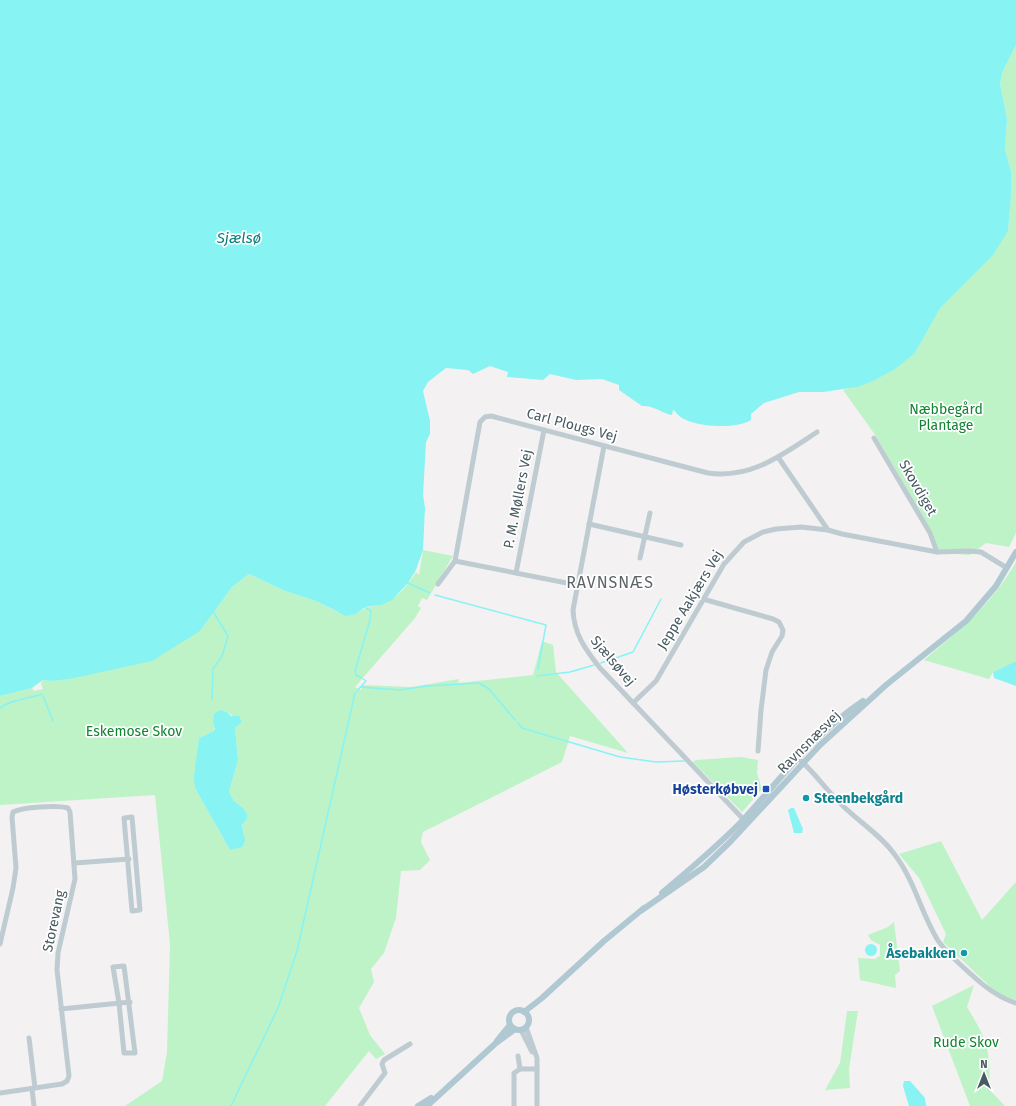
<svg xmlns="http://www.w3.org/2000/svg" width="1016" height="1106" viewBox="0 0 1016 1106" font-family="'Fira Sans',sans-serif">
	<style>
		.green { fill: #bef3c7; fill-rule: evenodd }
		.water { fill: #87f3f3 }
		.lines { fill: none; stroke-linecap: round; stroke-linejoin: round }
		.stream { stroke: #87f3f3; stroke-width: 1.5 }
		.minor { stroke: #beccd2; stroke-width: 5 }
		.major { stroke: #afc8d2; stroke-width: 6 }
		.transit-dot { fill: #1a4fb4; stroke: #fff; stroke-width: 1.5 }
		.culture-dot { fill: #0f9aa8; stroke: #fff; stroke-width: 1.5 }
		.labels { text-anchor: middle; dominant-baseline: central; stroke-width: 3.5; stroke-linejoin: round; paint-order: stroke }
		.park-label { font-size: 14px; fill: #108431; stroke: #fff }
		.street-label { font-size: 14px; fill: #475a61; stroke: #fff }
		.transit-label { font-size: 14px; font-weight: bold; fill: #164399; stroke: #fff; text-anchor: end }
		.culture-label { font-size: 14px; font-weight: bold; fill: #0d838f; stroke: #fff; text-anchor: start }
		.water-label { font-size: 15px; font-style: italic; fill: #077f7e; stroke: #fff }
		.quarter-label { font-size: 16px; letter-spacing: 1px; fill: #5d6467; stroke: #fff }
	</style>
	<rect width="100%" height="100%" fill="#f4f1f2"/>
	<g class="green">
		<path d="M 1016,45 L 1016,533 L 1009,547 L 986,543 L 970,555 L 938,553 L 933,534 L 876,436 L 843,390 L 873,381 L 915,353 L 939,308 L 961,286 L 1008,231 L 1011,196 L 1011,171 L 1005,150 L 1007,119 L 1000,83 L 1003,71 Z"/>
		<path d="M 423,550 L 453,556 L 427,600 L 422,598 L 418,606 L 421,608 L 415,618 L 355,687 L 361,690 L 363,685 L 411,687 L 459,679 L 458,683 L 533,675 L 542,641 L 553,645 L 556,672 L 628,753 L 570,736 L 562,762 L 423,832 L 421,842 L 430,860 L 420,870 L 401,871 L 396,918 L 384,953 L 371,969 L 374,982 L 359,1008 L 370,1035 L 385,1054 L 376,1059 L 369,1051 L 325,1106 L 125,1106 L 162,1081 L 167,1052 L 170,944 L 155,795 L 0,805 L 0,696 L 32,688 L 34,691 L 43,689 L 41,683 L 43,680 L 52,681 L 200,631 L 232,587 L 249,574 L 285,591 L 316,601 L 337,612 L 356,614 C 368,605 370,608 382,604 C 397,599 408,585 416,572 L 419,575 ZM 220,710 L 227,712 L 242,722 L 235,728 L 238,760 L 229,792 L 234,801 L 242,807 L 247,819 L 242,825 L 244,834 L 230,850 L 195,788 L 199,738 L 212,732 L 215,728 L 213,722 Z"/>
		<path d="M 1016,562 L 1016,661 L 993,672 L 989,679 L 924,660 C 961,629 992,604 1016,562 Z"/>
		<path d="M 741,757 L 758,760 L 757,773 L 762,789 L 742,812 L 693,762 L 696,760 Z"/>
		<path d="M 941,841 L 982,920 L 1016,882 L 1016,1000 L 999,995 L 943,942 L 946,934 L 919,878 L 899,854 Z"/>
		<path d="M 894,922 L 900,971 L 895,975 L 896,988 L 860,980 L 858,958 L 875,959 L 880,956 L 880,945 L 871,940 L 868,935 L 888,927 Z"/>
		<path d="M 974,985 L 967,1007 C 987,1040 991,1049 989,1089 L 1005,1106 L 970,1106 L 932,1006 Z"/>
		<path d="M 847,1011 L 858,1011 L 849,1069 L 850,1088 L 825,1090 L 840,1063 Z"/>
	</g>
	<g class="water">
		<path d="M 0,0 L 1016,0 L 1016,45 L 1003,71 L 1000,83 L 1007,119 L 1005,150 L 1011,171 L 1011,196 L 1008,231 L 993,255 L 940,308 L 915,353 L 895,369 L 873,381 L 857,387 L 823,392 L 799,392 L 764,403 L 751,414 L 751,420 C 736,430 684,428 675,411 L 673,410 L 672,415 C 661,413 654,405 642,406 L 619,390 L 619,385 L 602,379 L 576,380 L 550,374 L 543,380 L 507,377 L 508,372 L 490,366 L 473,374 L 468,370 L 446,368 L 428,382 L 423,391 L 430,421 L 430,434 L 426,442 L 423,495 L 425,508 L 423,550 L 416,570 L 408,583 L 392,600 L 381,605 L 365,607 L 356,614 L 346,616 L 316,601 L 285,591 L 249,574 L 232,587 L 200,631 L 152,661 L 74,678 L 52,681 L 43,680 L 32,688 L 0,696 Z"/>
		<path d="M 1016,661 L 1016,686 L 994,678 L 993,672 Z"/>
		<path d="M 220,710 L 227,712 L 231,716 L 239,716 L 242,722 L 235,728 L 238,760 L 229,792 L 234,801 L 242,807 L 247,814 L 247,819 L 242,825 L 245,841 L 242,847 L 230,850 L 195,788 L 194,776 L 199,738 L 212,732 L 215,729 L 213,722 L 214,714 Z"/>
		<path d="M 791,808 L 794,808 L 803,829 L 802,833 L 794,833 L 788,810 Z"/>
		<circle cx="871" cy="950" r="6"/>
		<path d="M 904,1081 L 910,1081 L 925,1098 L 926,1106 L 909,1106 L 903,1086 Z"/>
	</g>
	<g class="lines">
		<g class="stream">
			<path d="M 408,583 L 430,593"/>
			<path d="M 435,595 L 546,625 L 538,669"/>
			<path d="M 601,663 L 633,652 L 661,599"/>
			<path d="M 537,676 L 570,672 L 594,665"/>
			<path d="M 362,678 L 356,675 L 355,671 L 370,620 L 371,611 L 365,607"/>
			<path d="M 360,687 L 400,690 L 427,686 L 479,683 L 489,689 L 515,720"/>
			<path d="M 357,691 L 366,681 L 363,679"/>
			<path d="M 43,696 L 53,721"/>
			<path d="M 212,699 L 213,669 L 222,656 L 228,636 L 214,613"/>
			<path d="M 0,708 C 11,699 29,699 42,694"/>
			<path d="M 518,723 L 522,728 L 620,757 L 656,762 L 684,761"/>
			<path d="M 231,1106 L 278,1008 L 297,951 L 355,693"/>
		</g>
		<g class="minor">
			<path d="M 874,438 L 930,533 L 937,552"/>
			<path d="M 604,446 L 573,610 C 574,634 585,649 600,668 L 746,822"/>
			<path d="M 778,457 L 828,530 L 842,534 L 937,552 L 969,551 L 981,552 L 1007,568"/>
			<path d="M 589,524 L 681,545"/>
			<path d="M 640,558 L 650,513"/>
			<path d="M 455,561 L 577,585"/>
			<path d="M 516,573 L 544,430"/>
			<path d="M 438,584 L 455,561 L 480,422 L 485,417 L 491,416 L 708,473 C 751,479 782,455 817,432"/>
			<path d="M 703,599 L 773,619 L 779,622 L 783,630 L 782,636 L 772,652 L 766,670 L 761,710 L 758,751"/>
			<path d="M 633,703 L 656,681 L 724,564 L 744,542 L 763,532 L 776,529 L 801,527 L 828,530"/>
			<path d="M 801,761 C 816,774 827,791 842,805 C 859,822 881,835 895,855 C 914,880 921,912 937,939 C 946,953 960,964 973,976 C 986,988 999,998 1016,1003"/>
			<path d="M 132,817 L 140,910 L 132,911 L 124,818 Z"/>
			<path d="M 75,863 L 129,859"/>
			<path d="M 0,944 L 13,888 L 16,868 L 12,817 L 13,812 C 23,807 57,805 68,808 L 70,812 L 75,879 L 58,953 L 57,970 L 69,1076 L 67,1081 L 62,1084 L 0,1093"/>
			<path d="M 124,966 L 135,1053 L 124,1053 L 119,1003 L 113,967 Z"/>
			<path d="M 61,1009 L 130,1002"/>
			<path d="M 526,1027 L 537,1058 L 537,1106"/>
			<path d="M 521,1030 L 532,1052"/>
			<path d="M 29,1038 L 35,1088"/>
			<path d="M 518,1056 L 520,1069"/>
			<path d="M 32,1089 L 34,1106"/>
			<path d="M 360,1106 L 385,1073 L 382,1064 L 384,1060 L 410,1044"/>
			<path d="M 514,1106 L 514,1073 L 520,1069 L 537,1069"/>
		</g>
		<g class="major">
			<path d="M 662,893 C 690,869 718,846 744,819 C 781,778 816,732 863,701"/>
			<path d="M 642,910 L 704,867 L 730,842 L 820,745 L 886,685 L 966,621 L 996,586 L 1016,552"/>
			<circle cx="519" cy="1020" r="10"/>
			<path d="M 524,1012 L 542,998 L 604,941 L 644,908"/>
			<path d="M 497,1041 L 510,1025"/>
			<path d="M 418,1106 L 431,1098"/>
			<path d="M 427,1106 L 496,1043 L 515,1029"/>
		</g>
	</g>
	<rect class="transit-dot" x="762" y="785" width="8" height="8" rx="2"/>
	<g class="culture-dot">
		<circle cx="806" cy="798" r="4"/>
		<circle cx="964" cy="953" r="4"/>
	</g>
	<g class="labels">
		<g class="park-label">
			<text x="946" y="409">Næbbegård<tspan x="946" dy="16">Plantage</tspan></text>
			<text x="134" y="731">Eskemose Skov</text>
			<text x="966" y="1042">Rude Skov</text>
		</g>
		<g class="street-label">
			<text transform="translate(572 425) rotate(15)">Carl Plougs Vej</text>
			<text transform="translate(918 488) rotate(60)">Skovdiget</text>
			<text transform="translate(518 499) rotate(-79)">P. M. Møllers Vej</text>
			<text transform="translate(690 600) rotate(-59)">Jeppe Aakjærs Vej</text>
			<text transform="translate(613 661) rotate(50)">Sjælsøvej</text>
			<text transform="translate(809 742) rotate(-45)">Ravnsnæsvej</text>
			<text transform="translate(54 921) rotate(-78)">Storevang</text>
		</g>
		<g class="transit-label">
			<text x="758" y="789">Høsterkøbvej</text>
		</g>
		<g class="culture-label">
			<text x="814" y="798">Steenbekgård</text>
			<text x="956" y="953" text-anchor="end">Åsebakken</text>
		</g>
		<g class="water-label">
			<text x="239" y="238">Sjælsø</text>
		</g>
		<g class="quarter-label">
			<text x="610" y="582">RAVNSNÆS</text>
		</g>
	</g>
	<g transform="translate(984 1074)" stroke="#ffffff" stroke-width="3" paint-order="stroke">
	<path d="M0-3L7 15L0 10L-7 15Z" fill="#475a61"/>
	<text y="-6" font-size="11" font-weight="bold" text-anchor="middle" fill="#475a61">N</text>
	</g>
</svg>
